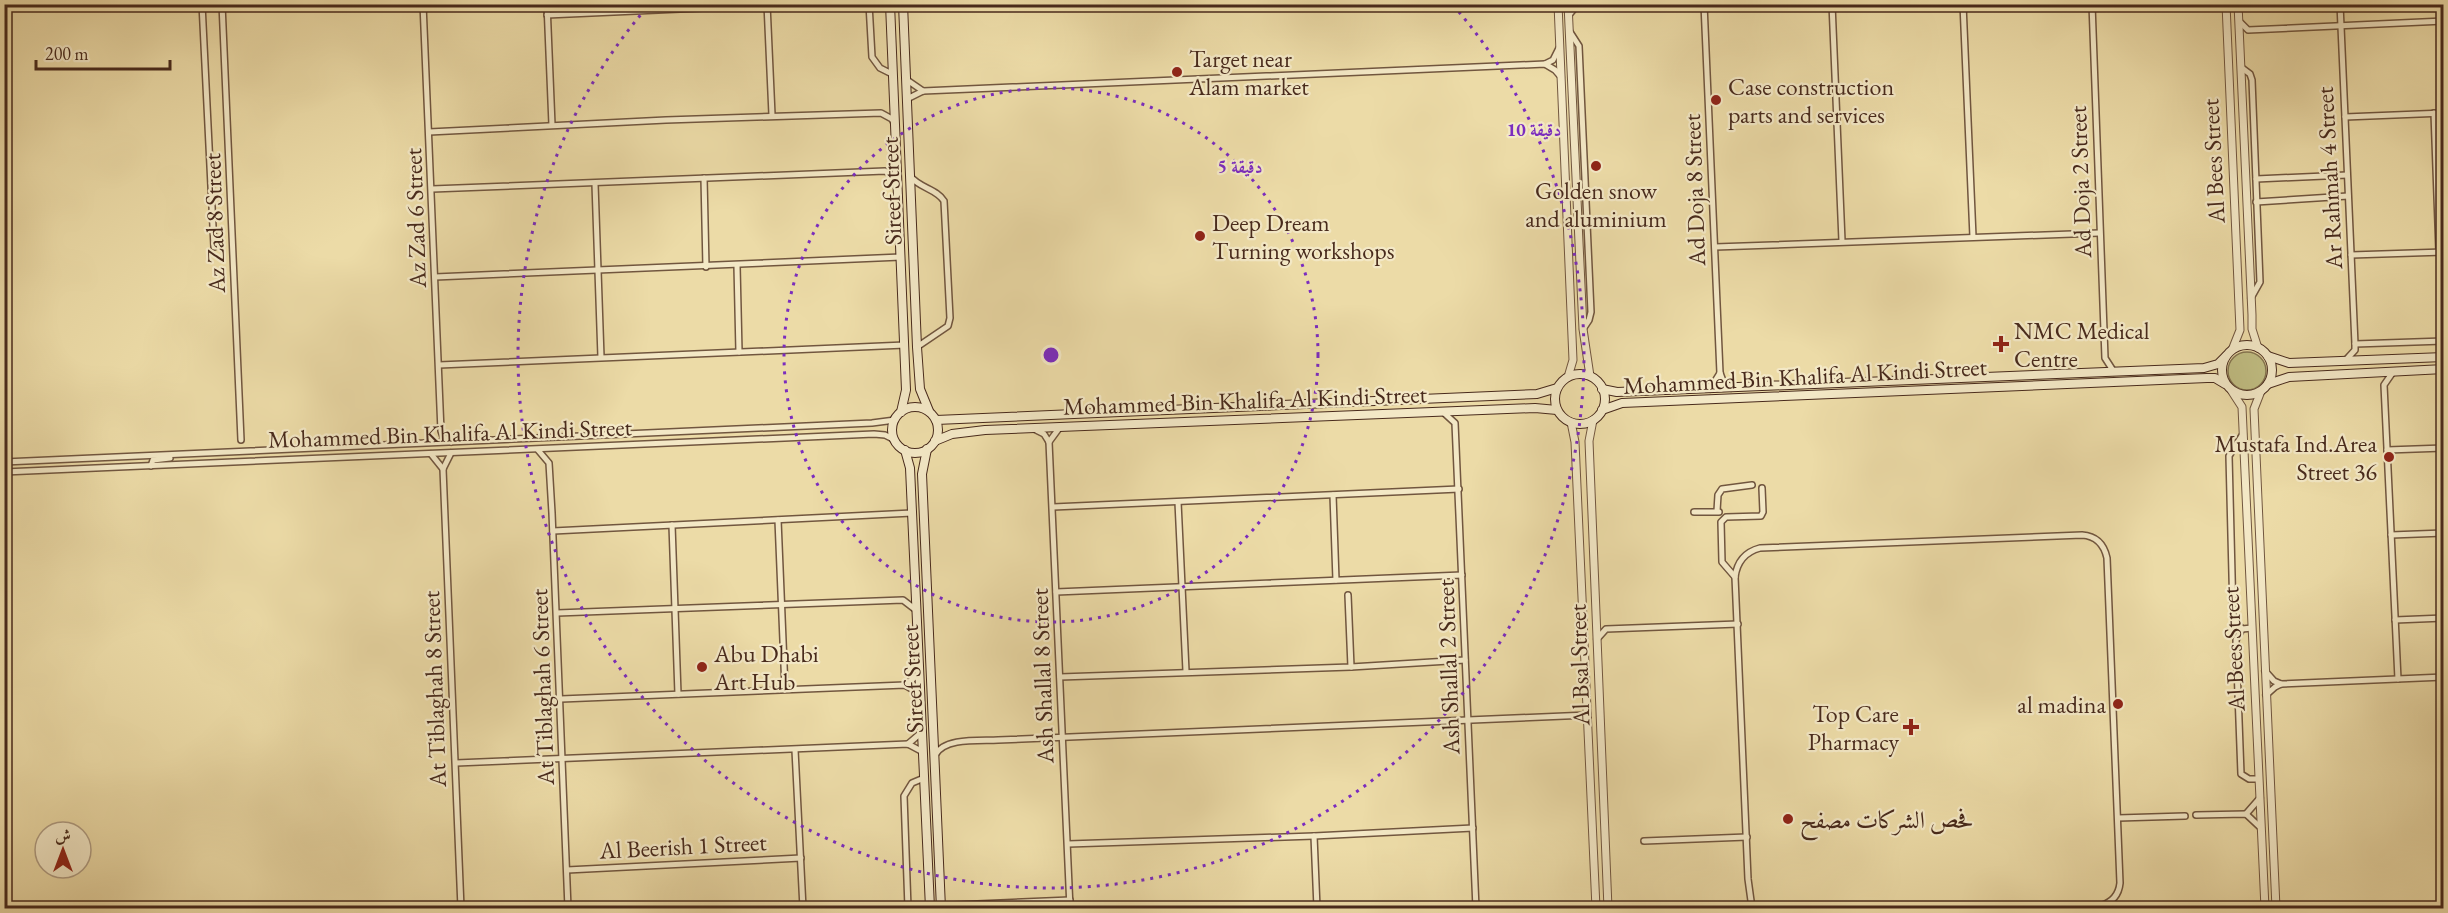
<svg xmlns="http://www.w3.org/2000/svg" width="2448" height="913" viewBox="0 0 2448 913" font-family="'EB Garamond',Amiri,serif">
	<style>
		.green { fill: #c0bd82; stroke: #84744f; stroke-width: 1.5 }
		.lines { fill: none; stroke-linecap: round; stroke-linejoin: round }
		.minor-casing { stroke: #71563f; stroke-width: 8 }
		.tertiary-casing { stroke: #71563f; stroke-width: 9 }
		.secondary-casing { stroke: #482a1c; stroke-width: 10 }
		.minor { stroke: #f3e8c6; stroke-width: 5 }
		.tertiary { stroke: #f3e8c6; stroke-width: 7 }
		.secondary { stroke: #f3e8c6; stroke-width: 8 }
		.ring { fill: none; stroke: #7b2cbf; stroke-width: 3; stroke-dasharray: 3 6 }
		.poi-dot { fill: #8f2418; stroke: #f3e8c6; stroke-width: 2 }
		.labels { text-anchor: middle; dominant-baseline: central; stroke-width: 4.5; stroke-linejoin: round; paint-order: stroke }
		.poi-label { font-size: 24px; fill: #482a1c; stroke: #f3e8c6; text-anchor: start }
		.street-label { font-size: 24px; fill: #482a1c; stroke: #f3e8c6 }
		.centre { fill: #7b2cbf; stroke: #f3e8c6; stroke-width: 3 }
		.ring-label { font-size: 18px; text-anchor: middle; font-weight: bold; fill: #7b2cbf; stroke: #f3e8c6; stroke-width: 4.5; stroke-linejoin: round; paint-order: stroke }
	</style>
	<rect width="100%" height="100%" fill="#ecdba7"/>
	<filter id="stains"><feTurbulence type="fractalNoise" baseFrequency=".00333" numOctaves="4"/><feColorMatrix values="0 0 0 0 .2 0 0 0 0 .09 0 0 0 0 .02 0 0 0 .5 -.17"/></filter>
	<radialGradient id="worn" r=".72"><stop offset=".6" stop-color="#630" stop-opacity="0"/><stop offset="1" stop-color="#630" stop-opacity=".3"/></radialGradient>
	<circle class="green" cx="2247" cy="371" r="19"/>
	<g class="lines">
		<g class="minor-casing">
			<g id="minor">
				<path d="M 202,4 L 214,247"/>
				<path d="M 222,4 L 241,440"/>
				<path d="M 423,4 L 441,431 L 443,437 L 451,442"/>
				<path d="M 547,4 L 552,125"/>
				<path d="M 767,4 L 772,115"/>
				<path d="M 869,4 L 872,57 L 880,68 L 892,74"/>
				<path d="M 1704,4 L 1720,373 L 1723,381 L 1731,388"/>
				<path d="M 1832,4 L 1842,241"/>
				<path d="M 1963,4 L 1973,237"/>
				<path d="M 2092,4 L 2105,358 L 2114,372"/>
				<path d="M 2340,4 L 2355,344 L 2355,350 L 2345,361"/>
				<path d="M 547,15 L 767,5"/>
				<path d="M 1569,15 L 1578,4"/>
				<path d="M 2240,22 L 2248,30 L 2444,21"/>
				<path d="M 1570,32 L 1579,46 L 1591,312 L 1589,320 L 1583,329"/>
				<path d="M 1545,64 L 1553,60 L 1559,48"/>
				<path d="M 2242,68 L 2250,74 L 2252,80 L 2260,282 L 2251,298"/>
				<path d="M 907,80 L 923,91"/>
				<path d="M 907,99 L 923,91 L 1545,64 L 1555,70 L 1561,77"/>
				<path d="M 2434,113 L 2439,252"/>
				<path d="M 2345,117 L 2444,113"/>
				<path d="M 429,132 L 666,120 L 881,113 L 892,119 L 894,123"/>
				<path d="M 910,176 C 919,188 937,189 944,201 L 950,318 L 948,326 L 917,347"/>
				<path d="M 704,178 L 706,267"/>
				<path d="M 2256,179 L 2347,175"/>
				<path d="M 595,184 L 601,357"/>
				<path d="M 432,189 L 885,171 L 894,177 L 897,181"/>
				<path d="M 2256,202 L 2348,196"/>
				<path d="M 1715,247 L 2099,233"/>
				<path d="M 2351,255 L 2444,252"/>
				<path d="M 737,266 L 739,352"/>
				<path d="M 435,277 L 901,257"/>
				<path d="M 2355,344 L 2444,341"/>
				<path d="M 439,365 L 905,345"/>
				<path d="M 2393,372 L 2384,385 L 2398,679"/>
				<path d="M 1710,389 L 1720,373"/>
				<path d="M 1443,412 L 1455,423 L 1476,908"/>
				<path d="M 1034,429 L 1044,434 L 1049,442 L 1070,908"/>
				<path d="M 2243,434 L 2229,456 L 2233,614 L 2235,621 L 2242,629 L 2252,628"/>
				<path d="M 1049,442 L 1060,427"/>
				<path d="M 538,450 L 549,463 L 552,513 L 568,908"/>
				<path d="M 2387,450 L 2444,448"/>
				<path d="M 451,453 L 443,469 L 461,908"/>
				<path d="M 431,454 L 443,469"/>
				<path d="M 4,462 L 872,423 L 895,420"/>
				<path d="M 151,466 L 153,460 L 170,458"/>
				<path d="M 4,472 L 874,434 L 885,435 L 895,440"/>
				<path d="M 1333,495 L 1336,580"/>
				<path d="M 1178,502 L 1186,671"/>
				<path d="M 1053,507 L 1459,489"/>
				<path d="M 1717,511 L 1718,495 L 1722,489 L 1752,485"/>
				<path d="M 1694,512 L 1719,512"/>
				<path d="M 778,520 L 785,689"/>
				<path d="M 672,525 L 678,694"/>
				<path d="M 553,531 L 912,513"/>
				<path d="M 2391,535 L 2444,533"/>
				<path d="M 1735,577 L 1722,562 L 1721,522 L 1726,517 L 1761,516 L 1763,512 L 1762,488"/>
				<path d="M 1056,592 L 1462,575"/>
				<path d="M 1348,595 L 1351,667"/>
				<path d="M 557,613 L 903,600 L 916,610"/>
				<path d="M 2395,620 L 2444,618"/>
				<path d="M 2242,629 L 2236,640 L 2241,774 L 2249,779 L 2259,779"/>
				<path d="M 1597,639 L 1606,629 L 1738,624"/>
				<path d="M 2265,671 L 2274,681 L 2281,684"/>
				<path d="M 1060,677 L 1351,667 L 1465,660"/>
				<path d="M 905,685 L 919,674"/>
				<path d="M 2266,695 L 2275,687 L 2281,684 L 2444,677"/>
				<path d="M 561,699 L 905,685 L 920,694"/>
				<path d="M 908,744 L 922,732"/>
				<path d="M 795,750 L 803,908"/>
				<path d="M 935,755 C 945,737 980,741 998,740 L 1588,715"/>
				<path d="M 456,763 L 908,744 L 923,752"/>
				<path d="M 2246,814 L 2260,798"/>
				<path d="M 2196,815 L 2246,814 L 2261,828"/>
				<path d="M 2118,818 L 2185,816"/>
				<path d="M 1314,836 L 1317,908"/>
				<path d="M 1644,841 L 1747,837"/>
				<path d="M 1068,844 L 1314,836 L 1473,828"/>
				<path d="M 567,870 L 801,858"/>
				<path d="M 864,908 L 908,907"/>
				<path d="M 908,908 L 904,796 L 912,783 L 924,778"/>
				<path d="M 948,908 L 954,905 L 1070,900"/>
				<path d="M 1752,908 L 1748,879 L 1735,577 C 1737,562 1745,552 1760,548 L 2082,535 C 2096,536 2104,544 2107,558 L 2120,883 C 2117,913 2081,908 2058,908"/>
				<path d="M 2213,908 L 2229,908"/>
			</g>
		</g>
		<g class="tertiary-casing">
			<g id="tertiary">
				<path d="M 1558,4 L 1573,360 L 1568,377"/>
				<path d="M 1568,4 L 1583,329 L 1590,376"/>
				<path d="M 2226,4 L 2240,330 L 2232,350"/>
				<path d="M 2238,4 L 2252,315 L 2252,329 L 2258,348"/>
				<path d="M 2231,390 L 2242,407 L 2265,908"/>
				<path d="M 2261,391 L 2254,409 L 2276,908"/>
				<path d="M 1593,420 L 1589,441 L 1608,908"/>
				<path d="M 1571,422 L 1575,442 L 1596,908"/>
			</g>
		</g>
		<g class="secondary-casing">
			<g id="secondary">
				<path d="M 890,4 L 906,390 L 901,412"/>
				<path d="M 903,4 L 917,347 L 920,389 L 929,411"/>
				<circle cx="2247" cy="370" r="25"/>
				<path d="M 2268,356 L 2289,363 L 2444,357"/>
				<circle cx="1580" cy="399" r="25"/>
				<path d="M 2268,384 L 2289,377 L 2444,369"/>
				<path d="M 1602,389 L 1617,392 L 2204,368 L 2218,364 L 2226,356"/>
				<circle cx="915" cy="430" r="23"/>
				<path d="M 1602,410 L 1622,403 L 2207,378 L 2215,378 L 2225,384"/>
				<path d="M 936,420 L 1537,394 L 1557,388"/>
				<path d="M 935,441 L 952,434 L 985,430 L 1535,408 L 1557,410"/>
				<path d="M 927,449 L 922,474 L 941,908"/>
				<path d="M 905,450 L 910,468 L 930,908"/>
			</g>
		</g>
		<use href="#minor" class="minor"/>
		<use href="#tertiary" class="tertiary"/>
		<use href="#secondary" class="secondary"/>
	</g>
	<g class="ring">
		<circle cx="1051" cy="355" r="267"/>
		<path d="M1453 5A533 533 0 1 1 649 5"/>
	</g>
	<g class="poi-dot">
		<circle cx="1177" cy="72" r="6"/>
		<circle cx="1716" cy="100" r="6"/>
		<circle cx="1596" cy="166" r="6"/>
		<circle cx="1200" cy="236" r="6"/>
		<path d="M1998 335h6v6h6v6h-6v6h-6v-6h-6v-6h6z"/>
		<circle cx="2389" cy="457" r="6"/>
		<circle cx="702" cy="667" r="6"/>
		<circle cx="2118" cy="704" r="6"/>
		<path d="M1908 718h6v6h6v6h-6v6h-6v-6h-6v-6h6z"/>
		<circle cx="1788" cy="819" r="6"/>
	</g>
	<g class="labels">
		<g class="poi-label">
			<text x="1189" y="58">Target near<tspan x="1189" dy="28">Alam market</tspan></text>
			<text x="1728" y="86">Case construction<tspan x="1728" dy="28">parts and services</tspan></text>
			<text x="1596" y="190" text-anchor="middle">Golden snow<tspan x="1596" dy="28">and aluminium</tspan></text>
			<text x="1212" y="222">Deep Dream<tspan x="1212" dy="28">Turning workshops</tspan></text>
			<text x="2014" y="330">NMC Medical<tspan x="2014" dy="28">Centre</tspan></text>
			<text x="2377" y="443" text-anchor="end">Mustafa Ind.Area<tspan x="2377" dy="28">Street 36</tspan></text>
			<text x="714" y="653">Abu Dhabi<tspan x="714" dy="28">Art Hub</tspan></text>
			<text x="2106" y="704" text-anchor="end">al madina</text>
			<text x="1899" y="713" text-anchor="end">Top Care<tspan x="1899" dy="28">Pharmacy</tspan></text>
			<text x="1800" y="819">فحص الشركات مصفح</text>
		</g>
		<g class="street-label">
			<text transform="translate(2213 161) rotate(-93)">Al Bees Street</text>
			<text transform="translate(2329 178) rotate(-93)">Ar Rahmah 4 Street</text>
			<text transform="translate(2080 182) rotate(-92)">Ad Doja 2 Street</text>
			<text transform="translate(1694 190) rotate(-92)">Ad Doja 8 Street</text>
			<text transform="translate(891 191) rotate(-92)">Sireef Street</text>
			<text transform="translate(415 218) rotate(-92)">Az Zad 6 Street</text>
			<text transform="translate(214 223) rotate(-92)">Az Zad 8 Street</text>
			<text transform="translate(1805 376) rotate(-3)">Mohammed Bin Khalifa Al Kindi Street</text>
			<text transform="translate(1245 400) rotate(-2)">Mohammed Bin Khalifa Al Kindi Street</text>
			<text transform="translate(450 433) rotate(-2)">Mohammed Bin Khalifa Al Kindi Street</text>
			<text transform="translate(2233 649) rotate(-93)">Al Bees Street</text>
			<text transform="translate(1579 665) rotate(-92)">Al Bsal Street</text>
			<text transform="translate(1448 667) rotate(-92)">Ash Shallal 2 Street</text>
			<text transform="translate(1042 676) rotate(-92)">Ash Shallal 8 Street</text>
			<text transform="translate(912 679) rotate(-93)">Sireef Street</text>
			<text transform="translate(542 687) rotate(-92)">At Tiblaghah 6 Street</text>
			<text transform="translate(434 689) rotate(-92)">At Tiblaghah 8 Street</text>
			<text transform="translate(683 846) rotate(-3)">Al Beerish 1 Street</text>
		</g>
	</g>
	<circle cx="1051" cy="355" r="9" class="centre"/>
	<g class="ring-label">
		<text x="1534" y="136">10 دقيقة</text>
		<text x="1240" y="173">5 دقيقة</text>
	</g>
	<rect width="2448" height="913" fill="none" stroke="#ecdba7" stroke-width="24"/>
	<rect x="6" y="6" width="2436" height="901" fill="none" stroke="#482a1c" stroke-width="3"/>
	<rect x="12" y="12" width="2424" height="889" fill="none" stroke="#482a1c" stroke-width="1.5"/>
	<g transform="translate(63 850)"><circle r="28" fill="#f3e8c6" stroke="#af9c82" stroke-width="1.5"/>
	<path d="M0-4.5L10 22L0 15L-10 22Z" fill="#8f2418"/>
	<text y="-9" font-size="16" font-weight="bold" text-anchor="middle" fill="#482a1c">ش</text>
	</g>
	<path d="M36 60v9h134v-9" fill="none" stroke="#482a1c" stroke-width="3"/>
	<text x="45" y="60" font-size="18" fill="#482a1c" stroke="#f3e8c6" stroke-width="4.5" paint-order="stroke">200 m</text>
	<rect width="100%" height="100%" filter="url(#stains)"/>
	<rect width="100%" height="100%" fill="url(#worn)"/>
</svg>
